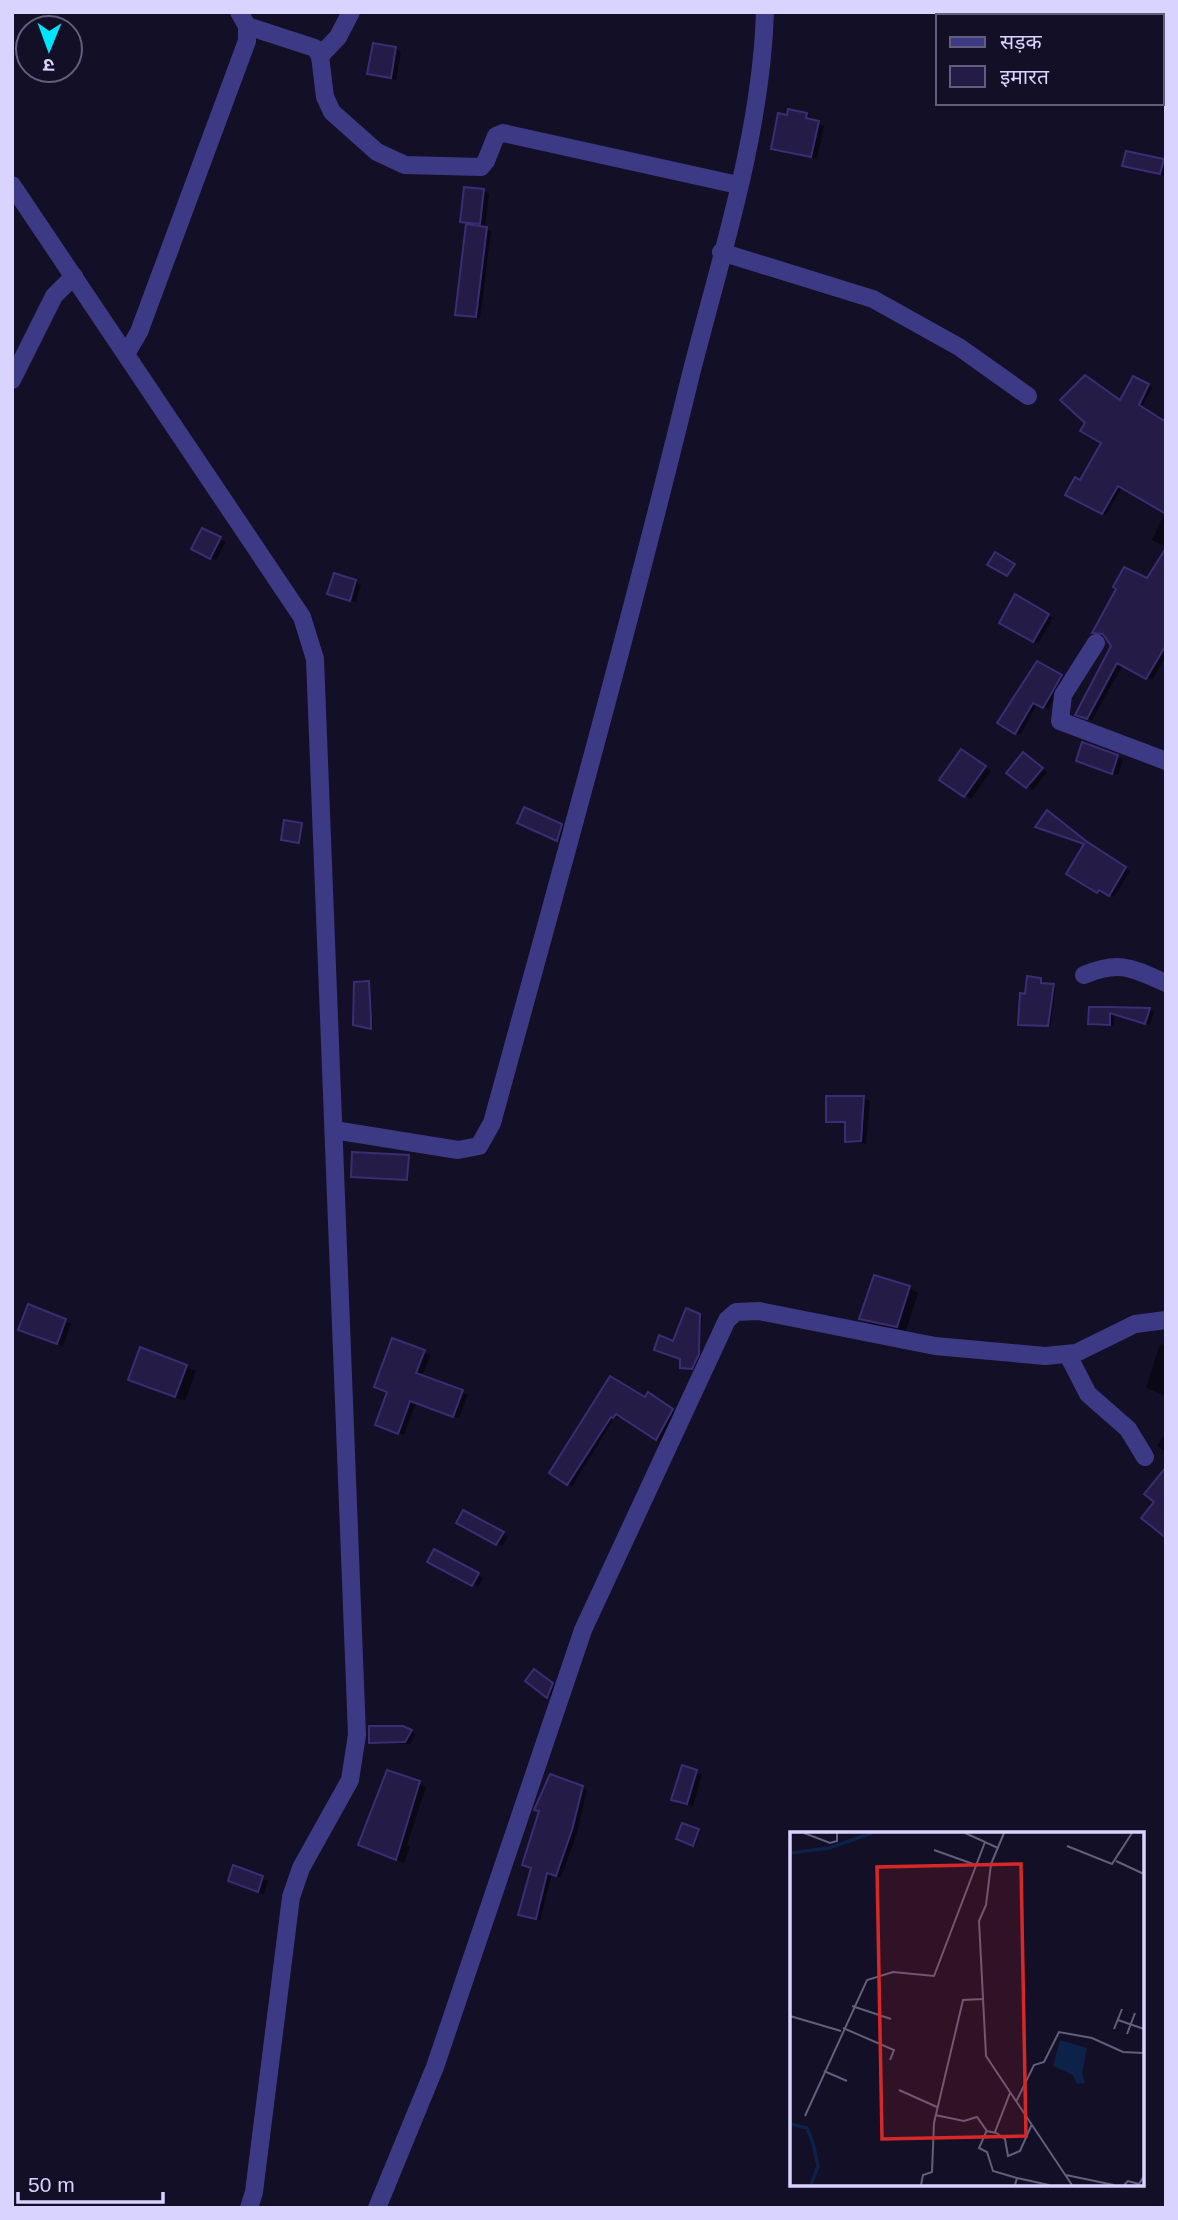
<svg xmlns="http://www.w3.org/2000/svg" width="1178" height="2220" viewBox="0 0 1178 2220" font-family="Helvetica,'Noto Sans Devanagari',sans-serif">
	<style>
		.shadow { fill: #0007 }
		.building { fill: #241b47; stroke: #3b2d73; stroke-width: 2 }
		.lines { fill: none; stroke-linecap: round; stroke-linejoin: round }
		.minor { stroke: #3d3a85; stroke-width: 18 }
		.inset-river { fill: none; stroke: #0c2248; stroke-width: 3.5 }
		.inset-road { fill: none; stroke: #625e7d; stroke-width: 2 }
		.view { fill: #d62828; fill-opacity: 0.15; stroke: #d62828; stroke-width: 3.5 }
		.inset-edge { fill: none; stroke: #d9d4ff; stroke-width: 3.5 }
	</style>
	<rect width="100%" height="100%" fill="#130f26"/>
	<g class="shadow">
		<path d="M 1153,12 L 1166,12 L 1166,33 L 1162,32 L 1162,16 L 1152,16 Z"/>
		<path d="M 395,48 L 401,52 L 396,80 L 369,73 Z"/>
		<path d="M 807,114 L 812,118 L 812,121 L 824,126 L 817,159 L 772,148 L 788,117 Z"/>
		<path d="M 1163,161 L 1166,176 L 1124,165 Z"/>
		<path d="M 484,191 L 489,194 L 485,228 L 491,231 L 480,319 L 457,314 L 467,224 L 462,221 Z"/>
		<path d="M 1133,378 L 1152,388 L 1141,408 L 1122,487 L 1106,515 L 1067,494 L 1080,483 Z"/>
		<path d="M 1166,510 L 1166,547 L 1152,540 Z"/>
		<path d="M 203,530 L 226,542 L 216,560 L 194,549 Z"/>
		<path d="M 1166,568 L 1166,656 L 1152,680 L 1123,665 L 1092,720 L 1082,717 L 1113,646 L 1106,635 L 1094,632 L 1148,581 Z"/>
		<path d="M 355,582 L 361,585 L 356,602 L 329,593 Z"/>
		<path d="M 1016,596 L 1053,618 L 1038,643 L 1001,622 Z"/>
		<path d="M 1038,664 L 1065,679 L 1048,709 L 1038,703 L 1020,735 L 1000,723 Z"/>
		<path d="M 967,754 L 991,771 L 971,799 L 941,779 Z"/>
		<path d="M 1029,757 L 1047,772 L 1033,790 L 1009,772 Z"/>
		<path d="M 1117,757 L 1123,760 L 1118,775 L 1078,761 Z"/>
		<path d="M 302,824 L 301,843 L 283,839 Z"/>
		<path d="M 561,825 L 567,829 L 563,842 L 525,826 Z"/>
		<path d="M 1090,846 L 1130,871 L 1114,897 L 1104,891 L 1102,894 L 1068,873 Z"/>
		<path d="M 1041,979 L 1043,984 L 1056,987 L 1050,1026 L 1022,1025 L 1027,995 Z"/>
		<path d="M 369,983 L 373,1027 L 357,1027 L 355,1025 Z"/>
		<path d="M 1090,1009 L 1150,1010 L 1154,1012 L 1150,1025 L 1114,1014 L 1114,1026 L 1094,1026 L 1090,1023 Z"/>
		<path d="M 828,1097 L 864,1098 L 870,1101 L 866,1144 L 847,1141 L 847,1124 L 828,1121 Z"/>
		<path d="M 408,1157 L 409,1180 L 353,1176 Z"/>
		<path d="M 909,1288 L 918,1293 L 906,1331 L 871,1324 L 862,1319 Z"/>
		<path d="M 29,1307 L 71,1324 L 63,1346 L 26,1333 Z"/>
		<path d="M 687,1311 L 702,1317 L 700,1356 L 694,1369 L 682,1367 L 682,1359 L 674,1343 Z"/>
		<path d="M 393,1340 L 430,1355 L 422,1377 L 468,1395 L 459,1418 L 416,1403 L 404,1435 L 382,1427 Z"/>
		<path d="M 1160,1344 L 1166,1346 L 1166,1396 L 1146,1388 Z"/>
		<path d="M 141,1349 L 196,1371 L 185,1401 L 139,1384 Z"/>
		<path d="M 610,1378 L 646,1399 L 649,1395 L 676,1412 L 660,1441 L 620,1414 L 618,1419 L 615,1417 L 572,1486 L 551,1473 Z"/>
		<path d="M 1166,1433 L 1166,1452 L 1157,1446 Z"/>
		<path d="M 464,1512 L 508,1537 L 502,1546 L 459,1522 Z"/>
		<path d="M 435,1551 L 483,1578 L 478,1587 L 429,1561 Z"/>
		<path d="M 540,1674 L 558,1688 L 554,1700 L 527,1680 Z"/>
		<path d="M 403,1728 L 415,1734 L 410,1744 L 376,1744 L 371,1742 Z"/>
		<path d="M 683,1768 L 702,1775 L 693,1806 L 679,1802 Z"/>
		<path d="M 419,1783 L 426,1787 L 407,1845 L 410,1847 L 404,1863 L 368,1848 Z"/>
		<path d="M 582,1787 L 587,1790 L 577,1833 L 561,1877 L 552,1874 L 540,1920 L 525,1917 L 533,1868 Z"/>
		<path d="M 683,1825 L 700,1832 L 695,1845 L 678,1838 Z"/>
		<path d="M 234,1867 L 268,1881 L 264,1894 L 235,1883 Z"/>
	</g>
	<g class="building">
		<path d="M 373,43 L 396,47 L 391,78 L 367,74 Z"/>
		<path d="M 788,109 L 807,113 L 806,118 L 819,121 L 811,157 L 771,149 L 778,113 L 787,115 Z"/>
		<path d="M 1126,151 L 1164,159 L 1160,174 L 1122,166 Z"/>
		<path d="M 464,187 L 484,189 L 480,224 L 460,222 Z"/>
		<path d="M 466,224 L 487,227 L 476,317 L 455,315 Z"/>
		<path d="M 1085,375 L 1120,400 L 1133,376 L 1149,384 L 1139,405 L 1166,422 L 1166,514 L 1118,486 L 1102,514 L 1065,495 L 1075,477 L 1080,480 L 1101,443 L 1080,431 L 1085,423 L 1060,400 Z"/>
		<path d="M 202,528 L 221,537 L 210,559 L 191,549 Z"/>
		<path d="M 1166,548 L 1166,645 L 1146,679 L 1117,663 L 1087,719 L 1075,715 L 1111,646 L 1103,634 L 1092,633 L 1116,589 L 1113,587 L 1124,567 L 1147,578 Z"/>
		<path d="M 995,552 L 1015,564 L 1007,576 L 987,565 Z"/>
		<path d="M 334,573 L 356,580 L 350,601 L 327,594 Z"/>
		<path d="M 1015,594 L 1049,614 L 1033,642 L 999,623 Z"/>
		<path d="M 1037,661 L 1062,675 L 1043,708 L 1033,703 L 1015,734 L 997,723 Z"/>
		<path d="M 1082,742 L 1118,755 L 1112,774 L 1076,761 Z"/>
		<path d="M 961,749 L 986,766 L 964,797 L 939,780 Z"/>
		<path d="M 1023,752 L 1043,768 L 1026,788 L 1006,773 Z"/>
		<path d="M 524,807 L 562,824 L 557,841 L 517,823 Z"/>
		<path d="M 1047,810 L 1086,841 L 1126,867 L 1109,896 L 1099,890 L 1097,893 L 1066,874 L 1084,844 L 1035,827 Z"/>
		<path d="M 284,820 L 302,823 L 299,843 L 281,840 Z"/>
		<path d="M 1027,976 L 1041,978 L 1041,983 L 1054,984 L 1048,1026 L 1018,1025 L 1020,993 L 1025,994 Z"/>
		<path d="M 369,981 L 371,1019 L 371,1029 L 353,1025 L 354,982 Z"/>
		<path d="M 1089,1007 L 1110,1007 L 1150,1008 L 1145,1024 L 1110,1013 L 1110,1025 L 1088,1024 Z"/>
		<path d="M 826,1096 L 864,1096 L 861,1141 L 845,1142 L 845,1122 L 826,1122 Z"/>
		<path d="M 352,1152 L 409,1155 L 407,1180 L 351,1177 Z"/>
		<path d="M 874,1275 L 910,1286 L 897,1327 L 859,1319 Z"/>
		<path d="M 28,1304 L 66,1319 L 57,1344 L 18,1330 Z"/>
		<path d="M 686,1308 L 700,1314 L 699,1354 L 692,1369 L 680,1368 L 680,1359 L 654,1350 L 659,1335 L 673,1341 Z"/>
		<path d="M 392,1338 L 425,1350 L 416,1373 L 463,1390 L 453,1417 L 410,1401 L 398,1434 L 375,1425 L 387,1392 L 374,1387 Z"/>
		<path d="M 140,1347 L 187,1365 L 175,1397 L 128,1380 Z"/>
		<path d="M 610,1376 L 645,1397 L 648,1392 L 673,1409 L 656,1440 L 616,1414 L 613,1418 L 611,1417 L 567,1485 L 549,1473 Z"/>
		<path d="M 1166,1467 L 1166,1538 L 1141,1518 L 1154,1502 L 1144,1494 Z"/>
		<path d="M 463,1510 L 504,1532 L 496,1545 L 456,1523 Z"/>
		<path d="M 434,1549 L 479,1573 L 472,1586 L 427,1562 Z"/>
		<path d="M 534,1669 L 553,1683 L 547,1698 L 525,1681 Z"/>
		<path d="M 369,1726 L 403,1726 L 412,1730 L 405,1742 L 369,1743 Z"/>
		<path d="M 682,1765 L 697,1770 L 687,1804 L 671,1800 Z"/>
		<path d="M 387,1770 L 420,1781 L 396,1860 L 358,1845 Z"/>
		<path d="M 550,1774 L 583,1786 L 572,1830 L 556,1876 L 547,1873 L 536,1919 L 518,1915 L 531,1868 L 522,1865 L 539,1811 L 534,1810 Z"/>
		<path d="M 682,1823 L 699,1829 L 693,1846 L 676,1839 Z"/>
		<path d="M 233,1865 L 263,1876 L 258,1892 L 228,1881 Z"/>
	</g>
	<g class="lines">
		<g class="minor">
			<path d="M 247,26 L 315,48 L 320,56 L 325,97 L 332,112 L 377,152 L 405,165 L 481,167 L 486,161 L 496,136 L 503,133 L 738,185"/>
			<path d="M 320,56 L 338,37 L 351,12"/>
			<path d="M 12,185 L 302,617 L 315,659 L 357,1735 L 350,1780 L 301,1868 L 291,1897 L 254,2192 L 249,2208"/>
			<path d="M 721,252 L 873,299 L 959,347 L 1028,396"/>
			<path d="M 126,354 L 139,332 L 247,41 L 247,26 L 239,12"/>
			<path d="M 12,380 L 54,296 L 74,276"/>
			<path d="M 1096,643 L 1063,695 L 1060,721 L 1166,761"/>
			<path d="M 1084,975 C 1120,960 1132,968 1166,983"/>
			<path d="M 334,1130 L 458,1150 L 479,1146 L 492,1123 C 560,875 629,628 690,378 C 720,259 761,136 765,12"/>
			<path d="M 1068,1355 L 1088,1394 L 1128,1429 L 1145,1457"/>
			<path d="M 377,2208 L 435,2067 L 583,1630 L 727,1320 L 736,1312 L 759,1311 L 935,1346 L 1045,1356 L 1076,1353 L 1135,1324 L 1166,1320"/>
		</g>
	</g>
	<g transform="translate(790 1832)">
		<rect width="354" height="354" fill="#130f26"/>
		<path d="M 270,208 L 297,216 L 292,241 L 295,251 L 287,252 L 283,243 L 263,234 Z" fill="#0c2248"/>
		<path class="inset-river" d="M 0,21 L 39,16 L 82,1M 0,292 L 17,296 L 23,311 L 28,334 L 21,353"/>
		<path class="inset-road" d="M 14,1 L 40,11 L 47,9 L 47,1M 175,1 L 195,10M 214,1 L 201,32 L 196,73 L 189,89 L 196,224 L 282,353M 277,14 L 322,32 L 342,1M 144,18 L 186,33M 326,29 L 354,42M 62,174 L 101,187M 0,184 L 51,199M 328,188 L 354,197M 53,196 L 104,218 L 100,228M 324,197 L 332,177M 337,202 L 345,181M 34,239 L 57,249M 109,258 L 147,275M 220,261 L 205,300 L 215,307 L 218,324 L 230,319 L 242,292M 226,270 L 244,233 L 254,230 L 269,200 L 302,206 L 333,220 L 354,221M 145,283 L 174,289 L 187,285 L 197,299 L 206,301M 15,284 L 77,148 L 103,140 L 144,144 L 195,10 L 208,16M 197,298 L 189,316 L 197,320 L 203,339 L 227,346M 276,343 L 324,353M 131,353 L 133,343 L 142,340 L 144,291 L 173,168 L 193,167M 225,353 L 227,346 L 259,353M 334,353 L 338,349 L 349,352 L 354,344"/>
		<path class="view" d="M 231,32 L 236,304 L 92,307 L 87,35 Z"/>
		<rect width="354" height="354" class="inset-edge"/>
	</g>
	<rect width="1178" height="2220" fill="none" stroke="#d9d4ff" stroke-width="28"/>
	<rect x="936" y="14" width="228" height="91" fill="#130f26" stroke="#625e7d" stroke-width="2"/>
	<rect x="950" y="37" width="35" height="10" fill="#3d3a85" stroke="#625e7d" stroke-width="2"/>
	<text x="1000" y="49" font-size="21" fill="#d9d4ff">सड़क</text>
	<rect x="950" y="66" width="35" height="21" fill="#241b47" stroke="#625e7d" stroke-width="2"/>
	<text x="1000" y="84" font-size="21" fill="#d9d4ff">इमारत</text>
	<g transform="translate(49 49) rotate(181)"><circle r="33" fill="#130f26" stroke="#625e7d" stroke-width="2"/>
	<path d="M0-5L12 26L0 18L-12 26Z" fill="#00e5ff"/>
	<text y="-10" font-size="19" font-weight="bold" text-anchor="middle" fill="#d9d4ff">उ</text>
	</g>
	<path d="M18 2192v10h145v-10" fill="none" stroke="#d9d4ff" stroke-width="3.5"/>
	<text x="28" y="2192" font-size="21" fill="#d9d4ff" stroke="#130f26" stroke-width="5" paint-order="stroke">50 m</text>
</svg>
